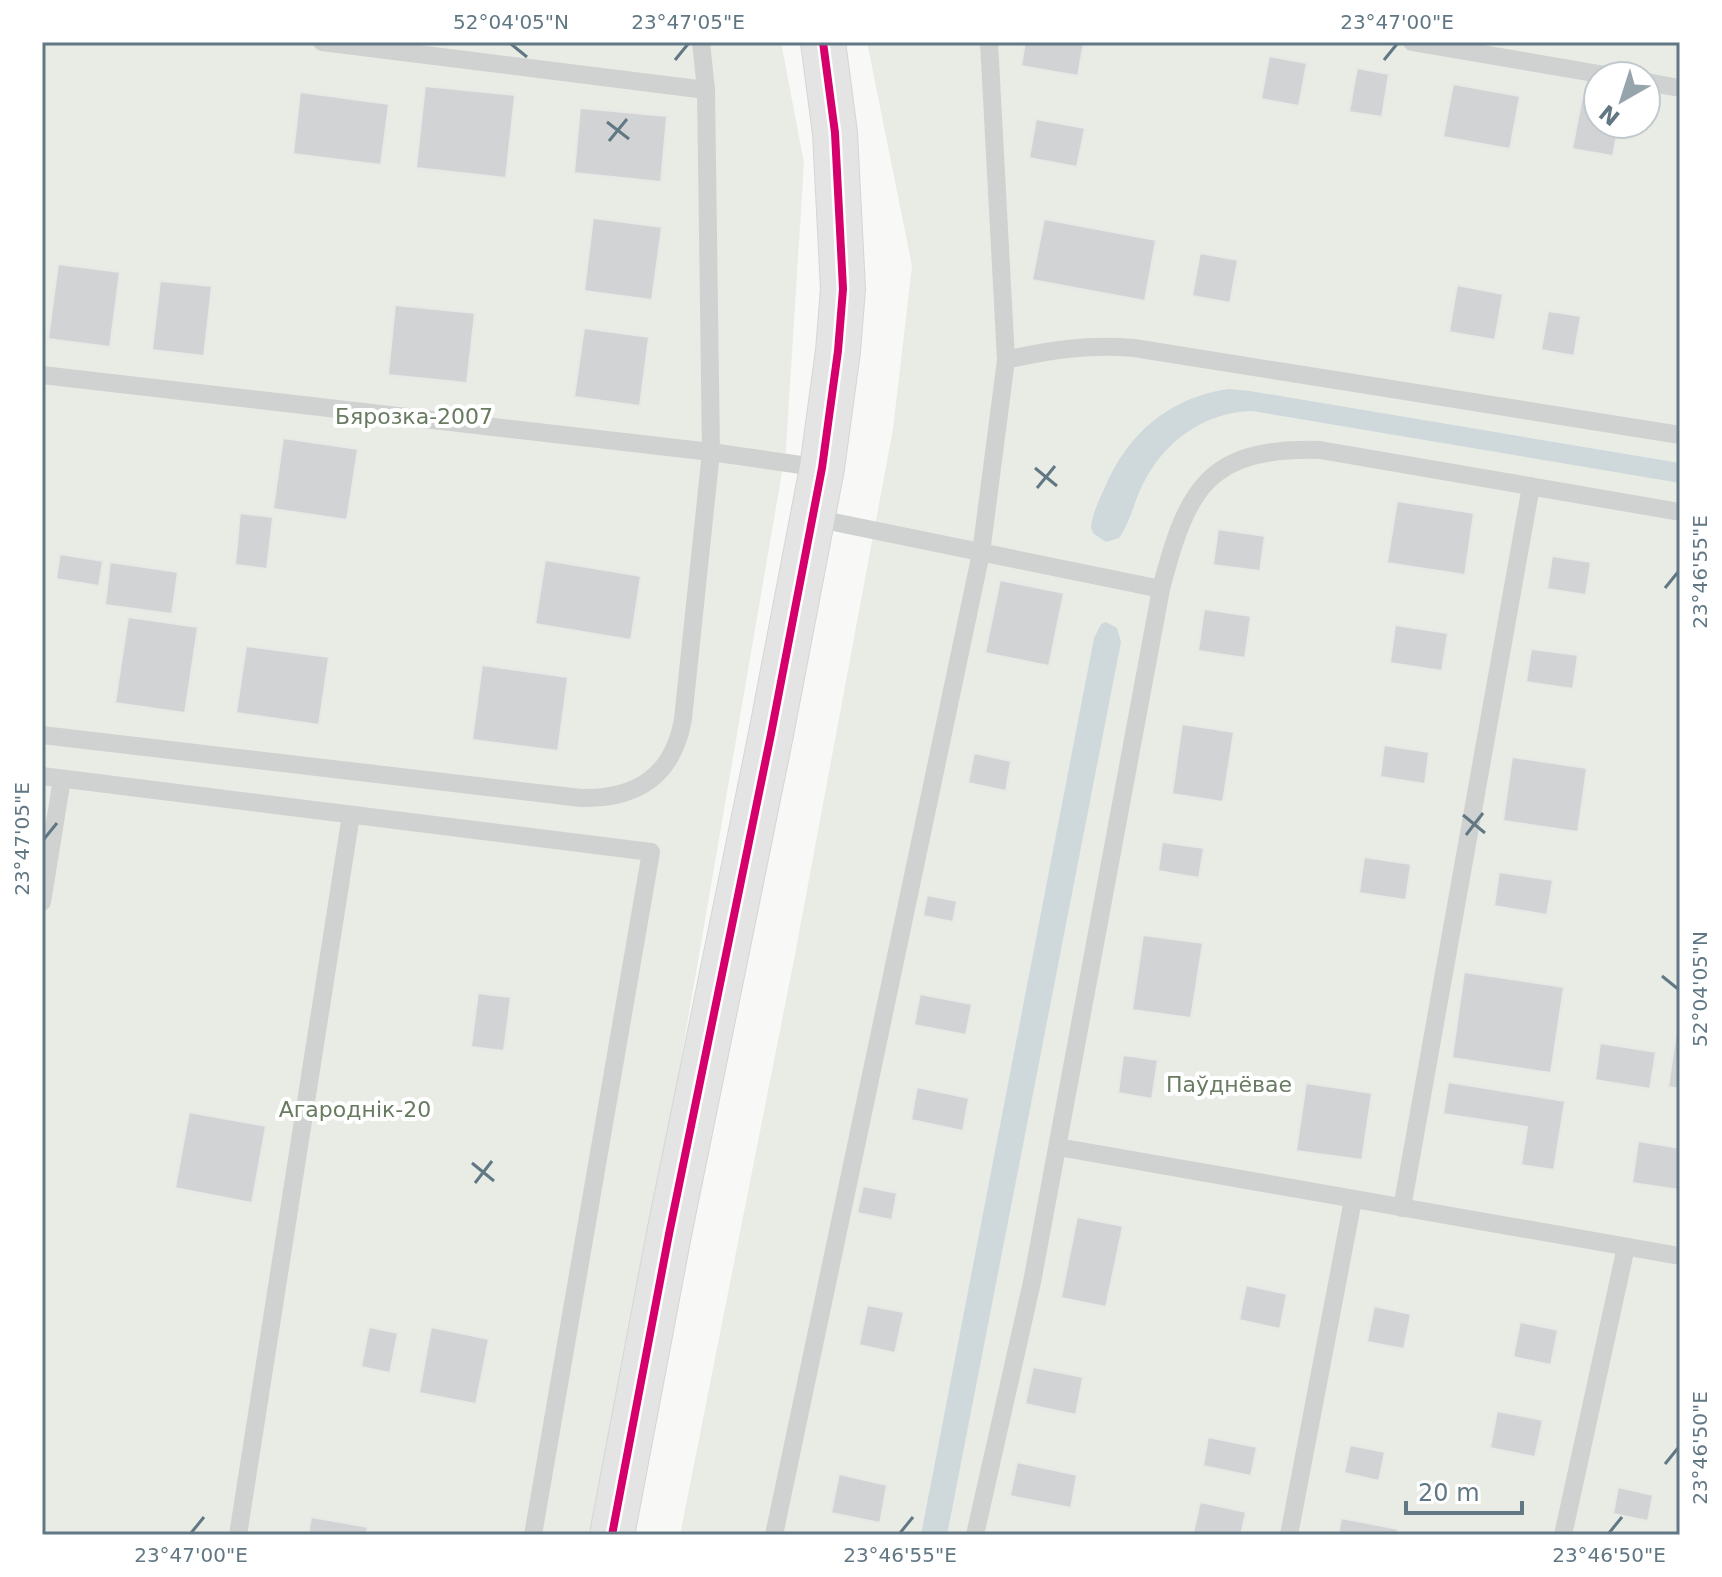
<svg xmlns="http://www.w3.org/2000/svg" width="1722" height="1577" viewBox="0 0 1722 1577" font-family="'DejaVu Sans',sans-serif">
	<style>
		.green { fill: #e8ece5; fill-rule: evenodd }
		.water { fill: #cfd9db }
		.building { fill: #d1d3d4; stroke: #e8e8e6; stroke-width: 2 }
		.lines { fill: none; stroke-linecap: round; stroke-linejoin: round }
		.secondary-casing { stroke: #d4d6d6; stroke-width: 46 }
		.lane { stroke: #d0d2d2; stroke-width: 18 }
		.secondary { stroke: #e3e4e3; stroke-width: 44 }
		.cycleway-casing { stroke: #fff; stroke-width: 13 }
		.cycleway { stroke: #d6006c; stroke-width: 8 }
		.ticks { fill: none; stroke: #617884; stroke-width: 3 }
		.labels { text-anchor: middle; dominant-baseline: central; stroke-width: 8; stroke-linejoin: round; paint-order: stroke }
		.park-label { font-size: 22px; fill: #687b61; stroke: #fff }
		.neatline { fill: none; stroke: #617884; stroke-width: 3 }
		.ticks-label { font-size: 20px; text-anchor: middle; fill: #617884 }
	</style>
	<rect width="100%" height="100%" fill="#f8f8f7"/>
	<g class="green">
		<path d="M 42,42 L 781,42 L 804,163 L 786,449 L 659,1188 L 592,1535 L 42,1535 Z"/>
		<path d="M 867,42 L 1680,42 L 1680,1535 L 680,1535 L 793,965 L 893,429 L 912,266 ZM 1598,76 L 1646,76 L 1646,124 L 1598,124 Z"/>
	</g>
	<g class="water">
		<path d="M 1229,389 L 1250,391 L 1680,463 L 1680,483 L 1252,411 C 1204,412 1163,442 1142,486 C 1134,502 1130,523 1119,538 L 1106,542 L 1094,534 L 1091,528 C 1092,514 1099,500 1105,487 C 1128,433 1170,397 1229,389 Z"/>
		<path d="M 1106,622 L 1117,628 L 1121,642 L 947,1535 L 921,1535 L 1094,638 L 1101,624 Z"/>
	</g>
	<g class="building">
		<path d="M 1025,42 L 1084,42 L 1078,76 L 1021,66 Z"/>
		<path d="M 1269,56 L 1307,63 L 1299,106 L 1261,99 Z"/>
		<path d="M 1357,68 L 1389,74 L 1382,117 L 1349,112 Z"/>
		<path d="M 1453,84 L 1520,96 L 1510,149 L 1443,137 Z"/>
		<path d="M 425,86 L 515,95 L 506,178 L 416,168 Z"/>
		<path d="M 300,92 L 389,104 L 381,165 L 293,154 Z"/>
		<path d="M 1582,98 L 1598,101 L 1598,124 L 1619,124 L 1613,156 L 1572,149 Z"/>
		<path d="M 580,108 L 667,116 L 661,182 L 574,173 Z"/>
		<path d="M 1036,119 L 1085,128 L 1077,167 L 1029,158 Z"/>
		<path d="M 593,218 L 662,227 L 652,300 L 584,291 Z"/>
		<path d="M 1044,219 L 1156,240 L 1145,301 L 1032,280 Z"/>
		<path d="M 1200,253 L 1238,260 L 1230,303 L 1192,296 Z"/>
		<path d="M 58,264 L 120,272 L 110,347 L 48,339 Z"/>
		<path d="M 160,281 L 212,286 L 204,356 L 152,350 Z"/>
		<path d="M 1457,285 L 1503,294 L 1495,340 L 1449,332 Z"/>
		<path d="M 395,305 L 475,313 L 467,383 L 388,375 Z"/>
		<path d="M 1548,311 L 1581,316 L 1574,356 L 1541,350 Z"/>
		<path d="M 584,328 L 649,337 L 640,406 L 574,397 Z"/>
		<path d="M 283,438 L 358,449 L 347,520 L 273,509 Z"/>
		<path d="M 1397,501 L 1474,513 L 1465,575 L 1387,563 Z"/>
		<path d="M 240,513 L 273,517 L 267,569 L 235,565 Z"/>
		<path d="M 1218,529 L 1265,536 L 1260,571 L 1213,565 Z"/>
		<path d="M 60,554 L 103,561 L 99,586 L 56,579 Z"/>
		<path d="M 1552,556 L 1591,562 L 1586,595 L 1547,589 Z"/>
		<path d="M 545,560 L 641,576 L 631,640 L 535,624 Z"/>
		<path d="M 110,562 L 178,572 L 172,614 L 105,605 Z"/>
		<path d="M 1000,580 L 1064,593 L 1049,666 L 985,653 Z"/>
		<path d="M 1204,609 L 1251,616 L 1245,658 L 1198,651 Z"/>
		<path d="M 128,617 L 198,627 L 185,713 L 115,703 Z"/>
		<path d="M 1395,625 L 1448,633 L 1442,671 L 1390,663 Z"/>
		<path d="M 246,646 L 329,657 L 319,725 L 236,713 Z"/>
		<path d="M 1531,649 L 1578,655 L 1573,689 L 1526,682 Z"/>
		<path d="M 482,665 L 568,677 L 558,751 L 472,740 Z"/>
		<path d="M 1182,724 L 1234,732 L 1223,802 L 1172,794 Z"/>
		<path d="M 1384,745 L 1429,752 L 1425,784 L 1380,777 Z"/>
		<path d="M 974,753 L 1011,761 L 1006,791 L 968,783 Z"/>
		<path d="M 1512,757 L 1587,768 L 1578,832 L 1503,821 Z"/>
		<path d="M 1162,842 L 1204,848 L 1199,878 L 1158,871 Z"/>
		<path d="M 1364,857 L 1411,864 L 1406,900 L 1359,893 Z"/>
		<path d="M 1499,872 L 1553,880 L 1547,915 L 1494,906 Z"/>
		<path d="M 927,895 L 957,901 L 953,922 L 923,916 Z"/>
		<path d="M 1143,935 L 1203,943 L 1191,1018 L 1132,1010 Z"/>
		<path d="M 1464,972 L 1564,987 L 1551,1073 L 1452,1058 Z"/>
		<path d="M 478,993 L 511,997 L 504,1051 L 471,1047 Z"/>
		<path d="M 920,994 L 972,1004 L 966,1035 L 914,1025 Z"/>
		<path d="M 1680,1007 L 1680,1089 L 1668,1087 Z"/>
		<path d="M 1600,1043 L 1656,1052 L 1650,1089 L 1595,1080 Z"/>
		<path d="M 1123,1055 L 1158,1060 L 1152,1099 L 1118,1093 Z"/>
		<path d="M 1448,1082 L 1565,1101 L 1554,1170 L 1521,1165 L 1527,1127 L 1443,1114 Z"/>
		<path d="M 1306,1083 L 1372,1093 L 1362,1160 L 1296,1151 Z"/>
		<path d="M 917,1087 L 969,1098 L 963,1131 L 911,1120 Z"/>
		<path d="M 189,1112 L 266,1126 L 252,1203 L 175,1188 Z"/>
		<path d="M 1638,1141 L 1680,1148 L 1680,1190 L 1632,1183 Z"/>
		<path d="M 863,1186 L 897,1193 L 892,1220 L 857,1213 Z"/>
		<path d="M 1077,1217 L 1123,1226 L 1106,1307 L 1061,1298 Z"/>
		<path d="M 1246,1285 L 1287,1294 L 1280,1329 L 1239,1320 Z"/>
		<path d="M 867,1305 L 904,1312 L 895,1353 L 859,1345 Z"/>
		<path d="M 1374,1306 L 1411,1314 L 1404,1349 L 1367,1342 Z"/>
		<path d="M 1520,1322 L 1558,1330 L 1551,1365 L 1513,1357 Z"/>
		<path d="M 369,1327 L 398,1333 L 390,1373 L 361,1367 Z"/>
		<path d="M 431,1327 L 489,1339 L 476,1404 L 419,1393 Z"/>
		<path d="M 1033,1367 L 1083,1377 L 1076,1415 L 1025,1404 Z"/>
		<path d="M 1497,1411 L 1543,1420 L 1535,1457 L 1490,1448 Z"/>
		<path d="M 1208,1437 L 1257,1447 L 1251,1476 L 1203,1466 Z"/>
		<path d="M 1350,1445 L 1385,1452 L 1379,1481 L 1344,1473 Z"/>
		<path d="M 1017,1462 L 1077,1475 L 1071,1508 L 1010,1496 Z"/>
		<path d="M 839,1474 L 887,1485 L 880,1523 L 831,1513 Z"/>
		<path d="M 1618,1487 L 1653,1495 L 1648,1521 L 1613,1514 Z"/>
		<path d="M 1200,1502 L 1246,1512 L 1241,1535 L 1193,1534 Z"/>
		<path d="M 311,1517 L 368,1527 L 366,1535 L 308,1535 Z"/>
		<path d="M 1341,1518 L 1398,1529 L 1397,1535 L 1338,1535 Z"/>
	</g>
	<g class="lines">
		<g class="secondary-casing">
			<path id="secondary" d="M 612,1535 L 669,1234 L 771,734 L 822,468 L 838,351 L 843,289 L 835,133 L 823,42"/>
		</g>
		<g class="lane">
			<path d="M 322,42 L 706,90"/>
			<path d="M 989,42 L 1006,360"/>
			<path d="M 1412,42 L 1611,76"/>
			<path d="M 1646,82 L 1680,88"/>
			<path d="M 42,375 L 711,452 L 822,468"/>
			<path d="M 814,518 L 1161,589 C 1187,488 1208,447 1320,450 L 1680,512"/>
			<path d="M 42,735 L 581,798 C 637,799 673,776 683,719 L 711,452 L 706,90 L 701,42"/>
			<path d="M 42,776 L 651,852 L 533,1535"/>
			<path d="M 42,902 L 62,779"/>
			<path d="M 1058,1147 L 1680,1256"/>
			<path d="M 1402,1208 L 1531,486"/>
			<path d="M 238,1535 L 351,815"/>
			<path d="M 774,1535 L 981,553 L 1006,360 C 1049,350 1089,344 1134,348 L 1680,435"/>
			<path d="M 975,1535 L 1032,1282 L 1161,589"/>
			<path d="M 1289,1535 L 1353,1200"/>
			<path d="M 1563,1535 L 1626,1247"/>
		</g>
		<use href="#secondary" class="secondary"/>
		<g class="cycleway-casing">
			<path id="cycleway" d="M 612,1535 L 669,1234 L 771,734 L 822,468 L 838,351 L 843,289 L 835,133 L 823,42"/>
		</g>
		<use href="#cycleway" class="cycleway"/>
	</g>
	<path class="ticks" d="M 511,44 L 527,57M 675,60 L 688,44M 1384,60 L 1397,44M 607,122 L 629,139M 609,141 L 627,119M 1035,468 L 1057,486M 1037,488 L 1055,466M 1665,588 L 1678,572M 1463,815 L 1485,833M 1466,835 L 1483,813M 44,839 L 57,823M 1662,976 L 1678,989M 472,1163 L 494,1181M 475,1183 L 492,1161M 1665,1464 L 1678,1448M 191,1533 L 204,1517M 900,1533 L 913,1517M 1609,1533 L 1622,1517"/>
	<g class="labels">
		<g class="park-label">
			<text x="414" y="416">Бярозка-2007</text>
			<text x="1229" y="1084">Паўднёвае</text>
			<text x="355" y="1109">Агароднік-20</text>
		</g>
	</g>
	<rect width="1722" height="1577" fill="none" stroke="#ffffff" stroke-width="88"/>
	<g transform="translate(1622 100) rotate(219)"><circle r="38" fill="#ffffff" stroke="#c0c9ce" stroke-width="2"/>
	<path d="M0-6L14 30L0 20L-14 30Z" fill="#96a5ac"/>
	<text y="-12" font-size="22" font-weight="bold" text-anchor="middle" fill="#617884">N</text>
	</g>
	<path d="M1406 1501v12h116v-12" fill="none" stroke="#617884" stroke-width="4"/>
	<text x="1418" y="1501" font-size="24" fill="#617884" stroke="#ffffff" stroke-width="6" paint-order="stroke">20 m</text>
	<rect x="44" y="44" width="1634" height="1489" class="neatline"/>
	<g class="ticks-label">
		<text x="511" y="29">52°04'05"N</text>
		<text x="688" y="29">23°47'05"E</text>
		<text x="1397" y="29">23°47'00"E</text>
		<text transform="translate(1700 572) rotate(-90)" y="7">23°46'55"E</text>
		<text transform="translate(22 839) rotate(-90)" y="7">23°47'05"E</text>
		<text transform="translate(1700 989) rotate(-90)" y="7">52°04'05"N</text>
		<text transform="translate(1700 1448) rotate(-90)" y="7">23°46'50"E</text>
		<text x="191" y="1562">23°47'00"E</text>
		<text x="900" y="1562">23°46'55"E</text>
		<text x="1609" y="1562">23°46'50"E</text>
	</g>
</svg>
